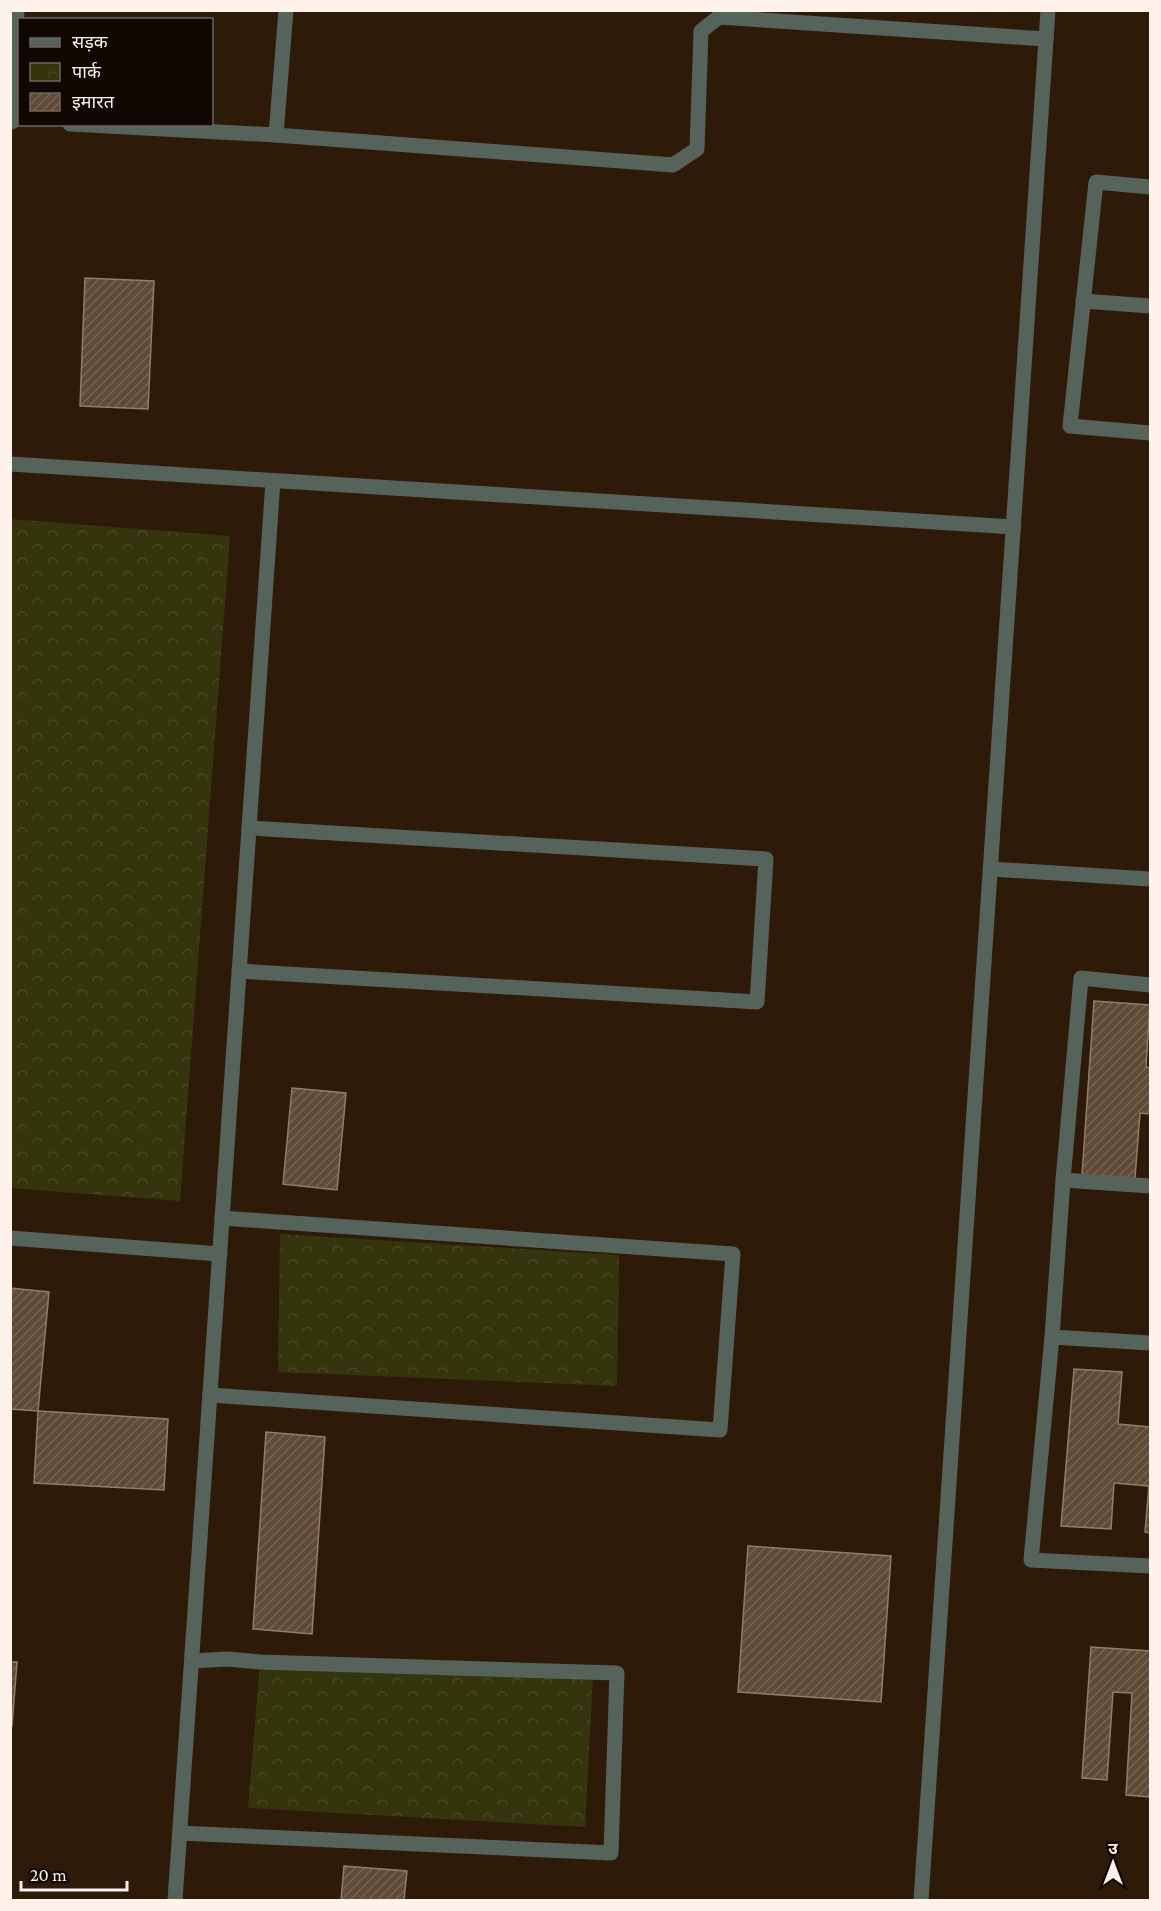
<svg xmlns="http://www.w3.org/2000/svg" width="1161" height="1911" viewBox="0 0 1161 1911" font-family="'Crimson Pro','Noto Sans Devanagari',serif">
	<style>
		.park { fill: url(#park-crowns) }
		.building { fill: url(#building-hatch); stroke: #937d66; stroke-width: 1.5 }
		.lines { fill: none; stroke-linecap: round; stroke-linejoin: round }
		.street { stroke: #56635b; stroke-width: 15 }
	</style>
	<defs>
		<pattern id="park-crowns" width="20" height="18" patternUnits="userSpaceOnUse" patternTransform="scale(1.5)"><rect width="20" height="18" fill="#34350d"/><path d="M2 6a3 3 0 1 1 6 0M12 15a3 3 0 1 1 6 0" fill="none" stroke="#484925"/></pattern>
		<pattern id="building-hatch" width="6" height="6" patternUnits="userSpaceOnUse" patternTransform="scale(1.5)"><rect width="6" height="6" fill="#5f4b35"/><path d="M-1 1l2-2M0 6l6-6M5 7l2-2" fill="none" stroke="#776552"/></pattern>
	</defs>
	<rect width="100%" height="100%" fill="#2e1a09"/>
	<g class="park">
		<path d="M 10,519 L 230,536 L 180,1201 L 11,1188 Z"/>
		<path d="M 280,1234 L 619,1255 L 617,1386 L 278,1372 Z"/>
		<path d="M 260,1662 L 593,1677 L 585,1827 L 248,1808 Z"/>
	</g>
	<g class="building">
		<path d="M 85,278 L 154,281 L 148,409 L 80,406 Z"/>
		<path d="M 1094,1001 L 1150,1005 L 1146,1067 L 1150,1068 L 1150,1114 L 1140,1113 L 1135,1178 L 1082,1175 Z"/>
		<path d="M 292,1088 L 346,1093 L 337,1190 L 283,1184 Z"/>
		<path d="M 10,1288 L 49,1292 L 38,1411 L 10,1409 Z"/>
		<path d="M 1074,1369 L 1122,1372 L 1118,1424 L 1150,1427 L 1150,1533 L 1145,1532 L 1149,1486 L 1114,1483 L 1111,1529 L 1061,1526 Z"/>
		<path d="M 38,1411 L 168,1419 L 164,1490 L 34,1483 Z"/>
		<path d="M 266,1432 L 325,1437 L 312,1634 L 253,1629 Z"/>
		<path d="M 748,1546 L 891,1556 L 881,1702 L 738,1692 Z"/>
		<path d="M 1091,1647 L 1150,1651 L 1150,1797 L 1126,1795 L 1132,1693 L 1113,1692 L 1107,1780 L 1082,1778 Z"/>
		<path d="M 10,1662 L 17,1662 L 12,1726 L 10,1726 Z"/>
		<path d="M 344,1866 L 407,1871 L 404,1900 L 341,1900 Z"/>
	</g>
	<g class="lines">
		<g class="street">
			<path d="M 12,122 L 17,10"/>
			<path d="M 70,124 L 276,135 L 673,165 L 697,149 L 701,31 L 719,17 L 1046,39"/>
			<path d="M 276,135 L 286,10"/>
			<path d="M 1150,187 L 1096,182 L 1070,426 L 1150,433"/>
			<path d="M 1083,301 L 1150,306"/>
			<path d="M 10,464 L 1014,527"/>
			<path d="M 991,869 L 1150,879"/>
			<path d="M 239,971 L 757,1002 L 766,859 L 249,828"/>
			<path d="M 1150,985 L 1081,978 L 1063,1180 L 1052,1337 L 1031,1560 L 1150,1566"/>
			<path d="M 1063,1180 L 1150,1186"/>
			<path d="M 10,1238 L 220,1254"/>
			<path d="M 1052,1337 L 1150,1343"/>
			<path d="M 210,1395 L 720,1430 L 733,1254 L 222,1218"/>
			<path d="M 180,1833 L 611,1853 L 617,1673 L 260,1662 L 227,1659 L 192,1661"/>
			<path d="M 175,1900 L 273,481"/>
			<path d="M 921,1900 L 1048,10"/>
		</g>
	</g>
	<rect width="1161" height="1911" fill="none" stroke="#fef2ea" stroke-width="24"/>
	<rect x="18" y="18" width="195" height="108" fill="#100703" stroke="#6f655f" stroke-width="1.5"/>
	<rect x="30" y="38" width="30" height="9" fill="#56635b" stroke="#6f655f" stroke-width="1.5"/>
	<text x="72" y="48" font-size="18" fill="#fef2ea">सड़क</text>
	<rect x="30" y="63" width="30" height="18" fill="url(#park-crowns)" stroke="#6f655f" stroke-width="1.5"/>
	<text x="72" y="78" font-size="18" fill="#fef2ea">पार्क</text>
	<rect x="30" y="93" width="30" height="18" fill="url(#building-hatch)" stroke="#6f655f" stroke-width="1.5"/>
	<text x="72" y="108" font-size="18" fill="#fef2ea">इमारत</text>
	<g transform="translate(1113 1863)" stroke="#100703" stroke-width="4.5" paint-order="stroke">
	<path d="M0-4.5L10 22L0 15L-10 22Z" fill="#fef2ea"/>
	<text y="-9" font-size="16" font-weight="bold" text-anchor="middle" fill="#fef2ea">उ</text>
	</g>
	<path d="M21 1881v9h106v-9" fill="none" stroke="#fef2ea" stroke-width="3"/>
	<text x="30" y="1881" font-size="18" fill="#fef2ea" stroke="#100703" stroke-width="4.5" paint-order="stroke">20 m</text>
</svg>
